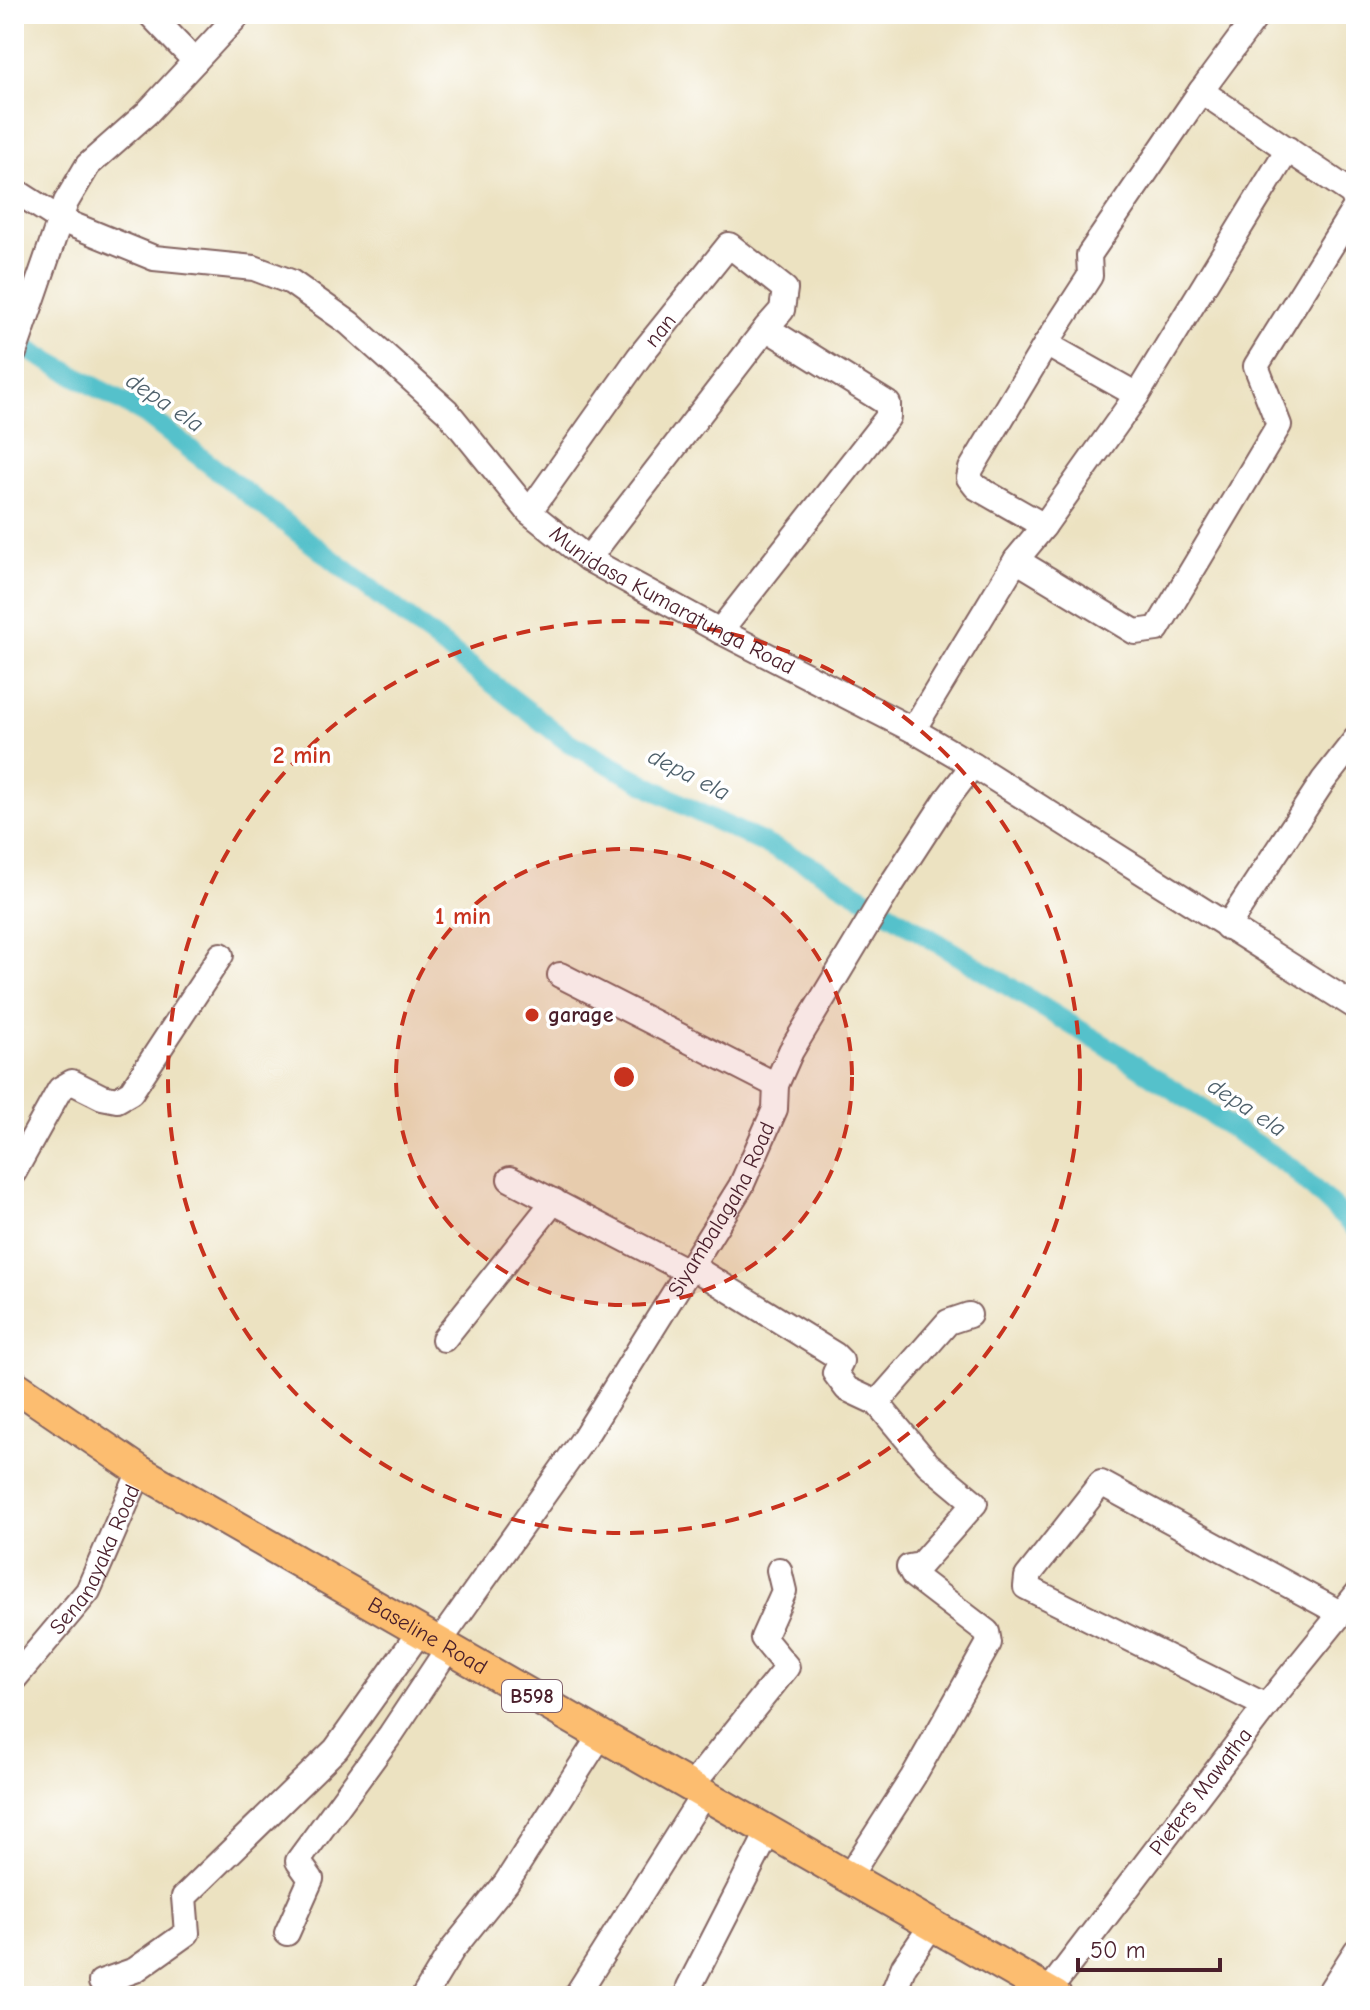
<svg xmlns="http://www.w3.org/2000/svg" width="1370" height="2010" viewBox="0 0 1370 2010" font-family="'Comic Neue',sans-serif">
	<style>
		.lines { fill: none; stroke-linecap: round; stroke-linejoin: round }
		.canal { stroke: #54c1cb; stroke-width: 20 }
		.minor-casing { stroke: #836360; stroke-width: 28 }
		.major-casing { stroke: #836360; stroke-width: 34 }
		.minor { stroke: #fff; stroke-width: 24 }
		.major { stroke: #fcbd6f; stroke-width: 30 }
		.ring { fill: none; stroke: #c8321e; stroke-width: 4; stroke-dasharray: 14 10 }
		.poi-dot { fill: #c8321e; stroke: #fff; stroke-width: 3 }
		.labels { text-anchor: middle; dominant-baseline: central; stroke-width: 7; stroke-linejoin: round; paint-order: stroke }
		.shield { fill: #fff; stroke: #80626b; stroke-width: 2 }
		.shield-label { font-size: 20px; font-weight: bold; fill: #4a1f2b }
		.street-label { font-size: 22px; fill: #4a1f2b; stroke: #fff }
		.poi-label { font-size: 22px; font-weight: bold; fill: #4a1f2b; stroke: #fff; text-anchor: start }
		.water-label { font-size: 24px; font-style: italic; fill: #4e606b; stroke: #fff }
		.centre { fill: #c8321e; stroke: #fff; stroke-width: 4 }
		.ring-label { font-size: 24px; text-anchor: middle; font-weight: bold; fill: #c8321e; stroke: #fff; stroke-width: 7; stroke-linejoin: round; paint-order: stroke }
	</style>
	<rect width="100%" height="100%" fill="#fff"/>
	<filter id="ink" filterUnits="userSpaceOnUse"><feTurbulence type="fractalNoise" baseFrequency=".0125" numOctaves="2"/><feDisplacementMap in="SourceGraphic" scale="16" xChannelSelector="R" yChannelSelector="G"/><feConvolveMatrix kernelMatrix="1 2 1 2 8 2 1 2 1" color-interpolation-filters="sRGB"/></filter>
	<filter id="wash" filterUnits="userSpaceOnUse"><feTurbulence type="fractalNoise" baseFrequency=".006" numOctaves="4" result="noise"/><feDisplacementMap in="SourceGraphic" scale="32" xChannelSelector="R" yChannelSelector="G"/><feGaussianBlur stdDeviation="1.8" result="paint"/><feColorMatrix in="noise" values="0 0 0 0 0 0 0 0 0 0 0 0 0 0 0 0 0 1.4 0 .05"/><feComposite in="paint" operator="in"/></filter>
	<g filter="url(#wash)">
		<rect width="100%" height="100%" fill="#ece2c1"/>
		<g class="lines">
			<path class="canal" d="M 14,342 L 146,415 L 568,742 L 691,809 L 814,867 L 1119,1054 L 1292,1168 L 1356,1229"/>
		</g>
	</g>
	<g filter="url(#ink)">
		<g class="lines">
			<g class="minor-casing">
				<g id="minor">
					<path d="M 150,14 L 195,61"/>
					<path d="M 1201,91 L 1258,14"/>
					<path id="s1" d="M 14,190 L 61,220 L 154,258 L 254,268 L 291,282 L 349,323 L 447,411 L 529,512 L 588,559 L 720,631 L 913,730 L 973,765 L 1356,1007"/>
					<path d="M 14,353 L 66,202 L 88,165 L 147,113 L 239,14"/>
					<path d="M 1137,395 L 1288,149"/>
					<path id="s2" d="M 529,512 L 639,357 L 729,245 L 785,289 L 782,310 L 766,328"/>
					<path d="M 1044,526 L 976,487 L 969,478 L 971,469 L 1046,344"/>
					<path d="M 588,559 L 766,328 L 888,404 L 888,417 L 720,631"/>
					<path d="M 1016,560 L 1135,632 L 1157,629 L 1279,425 L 1256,366 L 1356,206"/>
					<path d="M 913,730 L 1016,560 L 1044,526 L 1137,395 L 1046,344 L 1090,276 L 1089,255 L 1201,91 L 1352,193 L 1356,203"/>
					<path d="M 1227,927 L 1323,781 L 1356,739"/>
					<path d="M 560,975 L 776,1085"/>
					<path d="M 14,1172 L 60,1089 L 72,1082 L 102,1097 L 117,1100 L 131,1092 L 221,955"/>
					<path d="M 510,1179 L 687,1271"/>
					<path d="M 691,1266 L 835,1355 L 841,1361 L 835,1373 L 847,1389 L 877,1403 L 928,1464 L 975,1503 L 920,1565 L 909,1567 L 914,1576 L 987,1632 L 989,1643 L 913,1777 L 848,1878"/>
					<path d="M 444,1339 L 554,1201"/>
					<path d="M 877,1403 L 948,1322 L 969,1315"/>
					<path id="s3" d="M 440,1641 L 584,1438 L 741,1186 L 775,1109 L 776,1085 L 791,1051 L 891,885 L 947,799 L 973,765"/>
					<path id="s4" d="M 14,1679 L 88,1591 L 140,1471"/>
					<path d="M 1266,1706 L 1026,1587 L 1027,1577 L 1101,1483 L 1340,1613"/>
					<path d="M 690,1788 L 787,1667 L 763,1638 L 784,1591 L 779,1570"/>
					<path d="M 287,1933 L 311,1879 L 298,1861 L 391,1734 L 449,1647"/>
					<path d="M 101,1982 L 135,1970 L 187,1933 L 184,1897 L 336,1749 L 421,1630"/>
					<path id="s5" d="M 1048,1992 L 1266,1706 L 1356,1595"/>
					<path d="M 424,1996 L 452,1950 L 506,1883 L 600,1736"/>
					<path d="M 576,1996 L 703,1795"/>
					<path d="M 688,1996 L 689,1987 L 768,1833"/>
					<path d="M 892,1996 L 904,1966 L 932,1925"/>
					<path d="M 1327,1996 L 1356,1951"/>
				</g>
			</g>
			<g class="major-casing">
				<g id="major">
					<path id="s6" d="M 14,1385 L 140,1471 L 1056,1996"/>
				</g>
			</g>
			<use href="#minor" class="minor"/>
			<use href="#major" class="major"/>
		</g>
	</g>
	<circle cx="624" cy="1077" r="228" fill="#c8321e" fill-opacity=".12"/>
	<g class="ring">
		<circle cx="624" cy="1077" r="228"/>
		<circle cx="624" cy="1077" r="456"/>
	</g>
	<circle class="poi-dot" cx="532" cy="1015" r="8"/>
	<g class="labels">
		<rect class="shield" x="502" y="1680" width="60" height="32" rx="6"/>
		<g class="shield-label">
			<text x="532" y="1696">B598</text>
		</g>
		<g class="street-label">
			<text stroke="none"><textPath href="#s2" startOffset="224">nan</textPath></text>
			<text stroke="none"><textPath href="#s1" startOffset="798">Munidasa Kumaratunga Road</textPath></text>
			<text stroke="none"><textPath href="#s3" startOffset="516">Siyambalagaha Road</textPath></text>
			<text stroke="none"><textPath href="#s4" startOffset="146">Senanayaka Road</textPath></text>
			<text stroke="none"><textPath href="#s6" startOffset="484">Baseline Road</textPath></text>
			<text stroke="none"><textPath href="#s5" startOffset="252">Pieters Mawatha</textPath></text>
		</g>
		<g class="poi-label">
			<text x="548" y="1015">garage</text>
		</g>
		<g class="water-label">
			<text transform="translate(165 402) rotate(34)">depa ela</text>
			<text transform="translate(689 774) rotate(27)">depa ela</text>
			<text transform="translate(1247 1107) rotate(33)">depa ela</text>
		</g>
	</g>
	<circle cx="624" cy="1077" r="12" class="centre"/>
	<g class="ring-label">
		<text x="302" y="763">2 min</text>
		<text x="463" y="924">1 min</text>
	</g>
	<rect width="1370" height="2010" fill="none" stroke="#fff" stroke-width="48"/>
	<path d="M1078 1958v12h142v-12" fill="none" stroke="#4a1f2b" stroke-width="4"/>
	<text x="1090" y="1958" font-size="24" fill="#4a1f2b" stroke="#ffffff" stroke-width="6" paint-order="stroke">50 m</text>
</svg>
